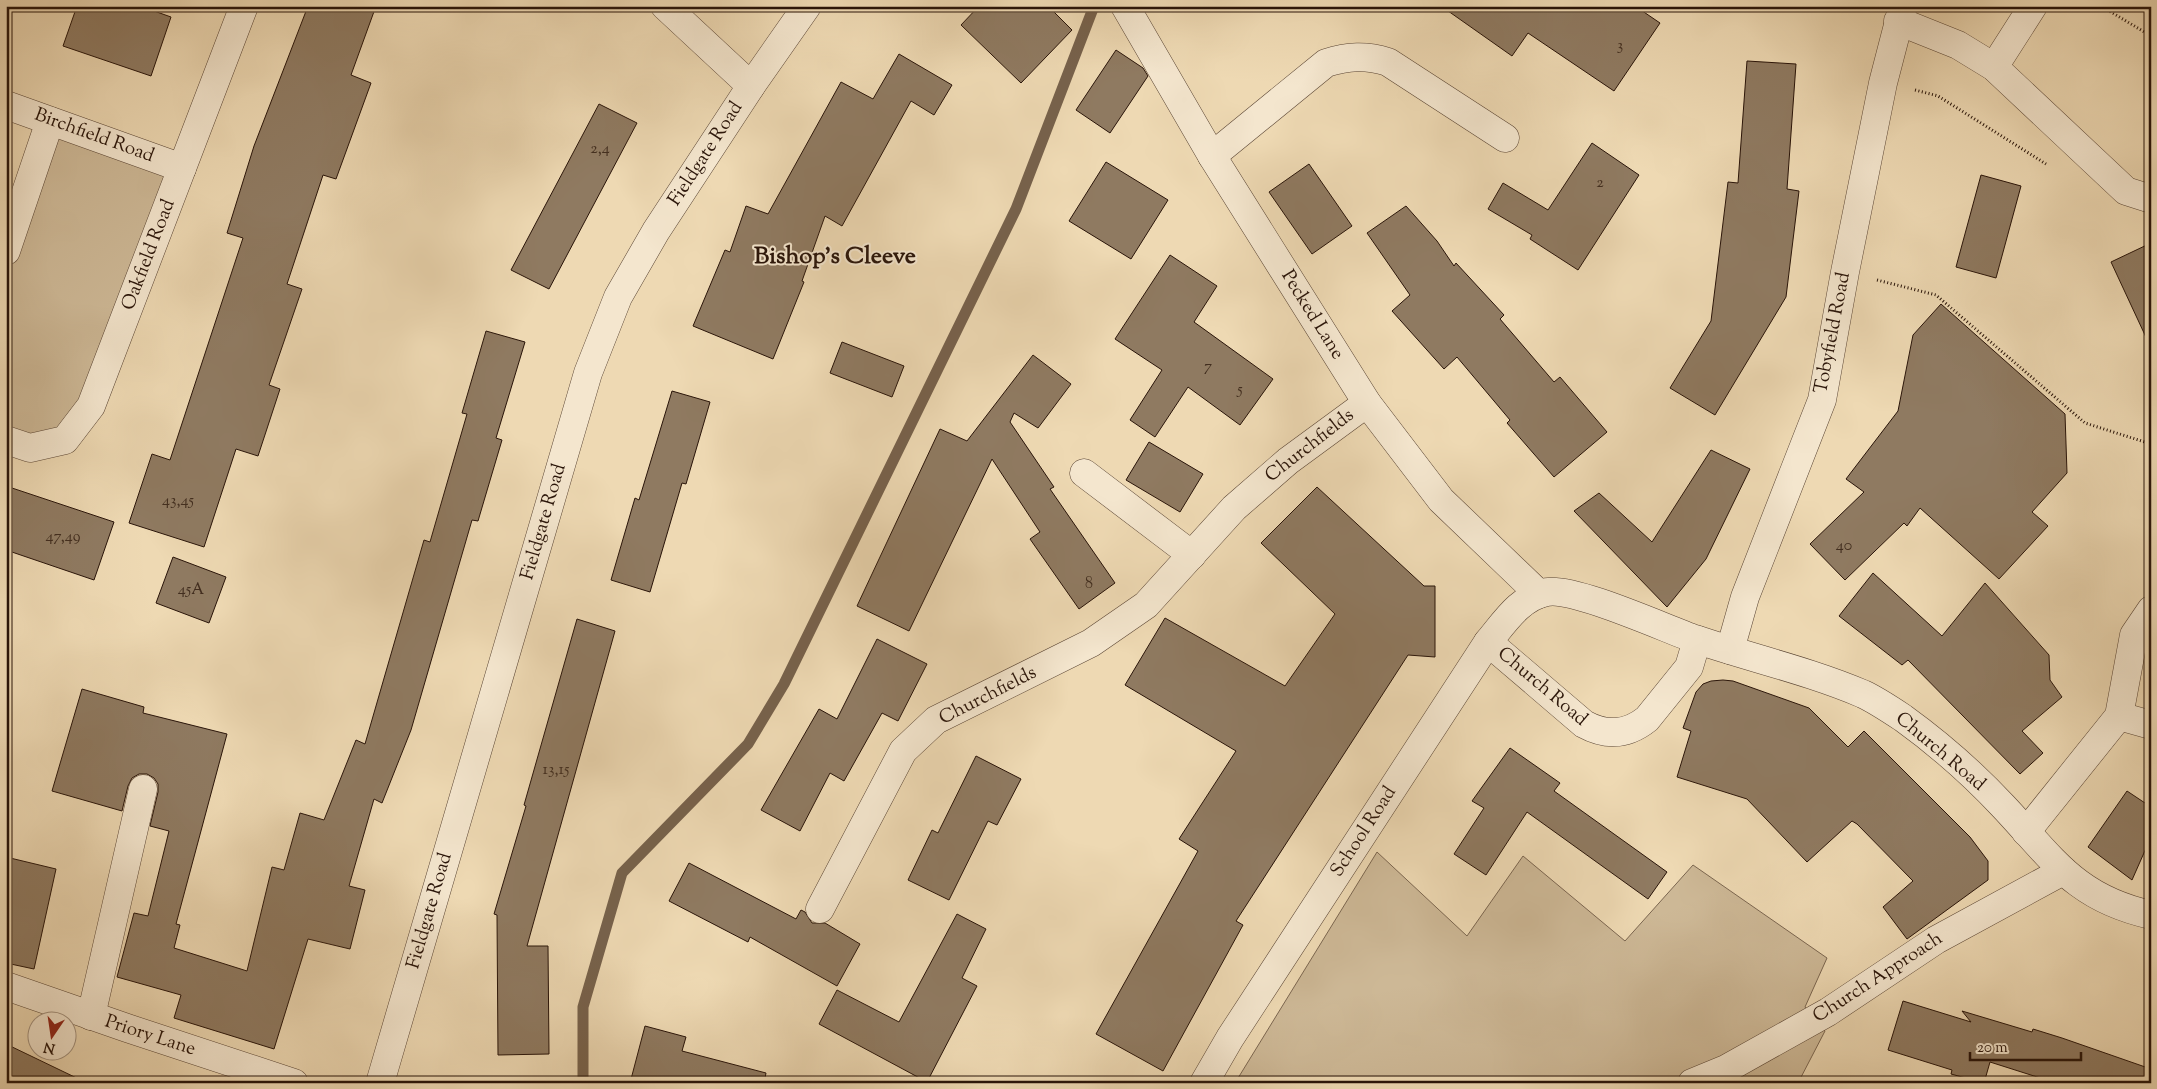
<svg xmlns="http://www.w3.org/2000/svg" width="2157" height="1089" viewBox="0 0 2157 1089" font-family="'Sorts Mill Goudy',serif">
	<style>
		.green { fill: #cdb896; stroke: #7b6650 }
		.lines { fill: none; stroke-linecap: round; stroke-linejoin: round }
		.stream { stroke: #77624c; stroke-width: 11 }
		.building { fill: #8f7a61; stroke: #291409 }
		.minor-casing { stroke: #5a4534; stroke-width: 29 }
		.path { stroke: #291409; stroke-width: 3; stroke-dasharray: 1 2.5; stroke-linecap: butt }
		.minor { stroke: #f4e6ce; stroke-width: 28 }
		.labels { text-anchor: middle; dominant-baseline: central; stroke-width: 4; stroke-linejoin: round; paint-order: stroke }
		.number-label { font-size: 16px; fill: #422e1f }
		.street-label { font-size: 19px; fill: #291409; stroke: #f4e6ce }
		.district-label { font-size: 24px; font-weight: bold; fill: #291409; stroke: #f4e6ce }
	</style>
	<rect width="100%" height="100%" fill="#eed9b3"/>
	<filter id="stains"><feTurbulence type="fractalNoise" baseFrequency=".004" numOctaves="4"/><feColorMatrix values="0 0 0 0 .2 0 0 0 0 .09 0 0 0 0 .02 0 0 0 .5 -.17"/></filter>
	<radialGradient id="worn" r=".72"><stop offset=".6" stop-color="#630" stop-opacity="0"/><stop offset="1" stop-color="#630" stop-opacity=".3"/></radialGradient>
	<g class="green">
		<path d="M 55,130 L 174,172 L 86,403 L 61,433 L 33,440 L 6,432 L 6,275 Z"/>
		<path d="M 1377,852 L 1467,936 L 1523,856 L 1625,941 L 1693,865 L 1827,958 L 1805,1007 L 1825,1031 L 1798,1083 L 1235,1083 Z"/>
	</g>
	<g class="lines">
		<path class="stream" d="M 583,1083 L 583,1007 L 622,873 L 748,744 L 784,684 L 1016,209 L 1094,6"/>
	</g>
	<g class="building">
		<path d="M 77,6 L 140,6 L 171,17 L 151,76 L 63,46 Z"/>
		<path d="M 308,6 L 376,6 L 351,75 L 371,83 L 336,179 L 323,175 L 287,284 L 302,289 L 269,385 L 280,389 L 258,456 L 236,449 L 204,547 L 129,523 L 152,454 L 170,460 L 243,238 L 227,233 L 254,146 Z"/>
		<path d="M 979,6 L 1048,6 L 1072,30 L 1021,83 L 961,25 Z"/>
		<path d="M 1441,6 L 1635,6 L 1660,23 L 1614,91 L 1528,33 L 1512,56 Z"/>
		<path d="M 1116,50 L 1143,68 L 1148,76 L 1110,133 L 1076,110 Z"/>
		<path d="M 899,54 L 952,85 L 934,115 L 911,101 L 842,226 L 825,216 L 802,281 L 804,282 L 773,359 L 693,326 L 725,250 L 730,252 L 746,206 L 768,214 L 841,82 L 873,99 Z"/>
		<path d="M 1747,61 L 1796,64 L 1787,189 L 1799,191 L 1786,297 L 1715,415 L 1670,388 L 1711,321 L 1728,182 L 1738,183 Z"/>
		<path d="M 599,104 L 637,123 L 549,289 L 511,270 Z"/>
		<path d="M 1592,143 L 1639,175 L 1578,270 L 1530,239 L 1532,235 L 1488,209 L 1503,183 L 1548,210 Z"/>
		<path d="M 1106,162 L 1168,200 L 1131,259 L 1069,221 Z"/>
		<path d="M 1309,164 L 1352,226 L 1312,254 L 1269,192 Z"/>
		<path d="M 1981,175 L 2021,186 L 1996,278 L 1956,267 Z"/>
		<path d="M 1406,206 L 1437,241 L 1454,266 L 1456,263 L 1504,315 L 1500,319 L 1554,382 L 1560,377 L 1607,432 L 1554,477 L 1507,423 L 1510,420 L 1457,357 L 1444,369 L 1392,311 L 1410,295 L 1367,233 Z"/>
		<path d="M 2151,243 L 2151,348 L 2111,262 Z"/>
		<path d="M 1170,255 L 1217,286 L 1194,322 L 1273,379 L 1240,425 L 1188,387 L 1155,437 L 1130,420 L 1162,370 L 1115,339 Z"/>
		<path d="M 1941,304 L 2065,414 L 2067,473 L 2032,512 L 2048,526 L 1999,579 L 1920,508 L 1907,526 L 1904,523 L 1845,580 L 1810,544 L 1864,492 L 1846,479 L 1898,411 L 1913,335 Z"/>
		<path d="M 486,331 L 525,342 L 496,438 L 502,440 L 478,521 L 472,520 L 411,730 L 382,803 L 374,799 L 349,886 L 365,890 L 350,949 L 308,939 L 274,1049 L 174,1018 L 181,995 L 117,977 L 134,913 L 148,916 L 169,831 L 150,826 L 158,792 L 158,784 L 154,778 L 147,774 L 139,774 L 132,778 L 128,786 L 122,811 L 52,791 L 82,689 L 144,707 L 143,713 L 227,734 L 176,924 L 180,925 L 174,948 L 247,971 L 272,867 L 284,870 L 300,813 L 324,820 L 356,740 L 365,744 L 424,540 L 430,542 L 467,414 L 462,413 Z"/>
		<path d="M 842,342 L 904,366 L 892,397 L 830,373 Z"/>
		<path d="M 1033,355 L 1071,384 L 1038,428 L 1014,413 L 1010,422 L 1054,487 L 1050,489 L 1115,583 L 1079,609 L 1030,539 L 1040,532 L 992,459 L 909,631 L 857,606 L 940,429 L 967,441 Z"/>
		<path d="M 672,391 L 710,402 L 686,484 L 682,483 L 650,592 L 611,580 L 635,498 L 639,500 Z"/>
		<path d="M 1149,442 L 1203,474 L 1180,512 L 1126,480 Z"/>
		<path d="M 1711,450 L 1750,469 L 1706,559 L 1667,607 L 1574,511 L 1599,493 L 1652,542 Z"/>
		<path d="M 6,486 L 114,522 L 94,580 L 6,550 Z"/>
		<path d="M 1317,487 L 1424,586 L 1435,586 L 1435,657 L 1408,655 L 1236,921 L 1243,925 L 1163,1071 L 1096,1034 L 1198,851 L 1179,839 L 1236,751 L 1125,685 L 1165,618 L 1285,686 L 1335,614 L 1261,543 Z"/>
		<path d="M 173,557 L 226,577 L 209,623 L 156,603 Z"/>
		<path d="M 1873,573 L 1942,636 L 1985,583 L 2049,655 L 2050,680 L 2062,697 L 2022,731 L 2043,753 L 2020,774 L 1908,660 L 1902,665 L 1839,616 Z"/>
		<path d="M 577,619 L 615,631 L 527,946 L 548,946 L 549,1054 L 498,1055 L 497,915 L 494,914 L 526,806 L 524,805 Z"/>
		<path d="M 877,639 L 927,664 L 898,721 L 882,713 L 844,781 L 830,773 L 800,831 L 761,810 L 819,709 L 837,719 Z"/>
		<path d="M 1723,680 L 1733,681 L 1809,708 L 1848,747 L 1864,731 L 1970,837 L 1988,861 L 1988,880 L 1907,939 L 1883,907 L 1913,881 L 1857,824 L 1852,821 L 1807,862 L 1747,799 L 1677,777 L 1691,731 L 1683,728 L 1696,692 L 1703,684 L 1711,681 Z"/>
		<path d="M 1510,748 L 1560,783 L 1554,791 L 1667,872 L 1648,899 L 1527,812 L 1486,875 L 1454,854 L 1484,808 L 1472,801 Z"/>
		<path d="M 976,756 L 1021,779 L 997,825 L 988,821 L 949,900 L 908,880 L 932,830 L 938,833 Z"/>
		<path d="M 2127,791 L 2151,807 L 2151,837 L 2132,880 L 2088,847 Z"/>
		<path d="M 6,857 L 56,869 L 34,969 L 6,963 Z"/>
		<path d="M 689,863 L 796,919 L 801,910 L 805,912 L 812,923 L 825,923 L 860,944 L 837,986 L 750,937 L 748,942 L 669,901 Z"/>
		<path d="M 957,914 L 986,929 L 962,978 L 977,986 L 927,1082 L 819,1024 L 837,990 L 899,1022 Z"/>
		<path d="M 1903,1001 L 1971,1022 L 1962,1011 L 2032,1032 L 2033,1029 L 2062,1038 L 2151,1069 L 2151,1083 L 2056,1083 L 1990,1062 L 1984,1083 L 1951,1074 L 1952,1070 L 1888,1050 Z"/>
		<path d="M 645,1026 L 686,1037 L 682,1051 L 766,1073 L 764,1083 L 630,1083 Z"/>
		<path d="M 6,1044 L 87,1083 L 6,1083 Z"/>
	</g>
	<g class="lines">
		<g class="minor-casing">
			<g id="minor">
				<path d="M 665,6 L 751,86"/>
				<path d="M 1125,6 L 1212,156 L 1367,403 L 1441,500 L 1539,594"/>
				<path d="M 1898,21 L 1958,45 L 1994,67 L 2126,191 L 2151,199"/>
				<path d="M 1994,67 L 2033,6"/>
				<path d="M 6,105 L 182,168"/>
				<path d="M 1212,156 L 1326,63 C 1348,56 1366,55 1388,62 L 1505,138"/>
				<path d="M 6,251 L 50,121"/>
				<path d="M 6,440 L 30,448 L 65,440 L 91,406 L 244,6"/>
				<path d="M 1084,473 L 1192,555"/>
				<path d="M 1488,642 L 1584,724 C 1606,736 1627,735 1647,719 L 1689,667 L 1697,640"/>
				<path d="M 1730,650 L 1745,597 L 1822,400 L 1845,272 L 1883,83 L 1903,6"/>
				<path d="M 2119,716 L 2151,725"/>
				<path d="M 2026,832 L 2119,716 L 2134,635 L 2151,610"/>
				<path d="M 820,909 L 903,751 L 936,720 L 1091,643 L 1146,605 L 1234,508 L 1288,461 L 1367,403"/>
				<path d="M 6,986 L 127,1028 L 294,1083"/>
				<path d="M 91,1016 L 143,789"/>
				<path d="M 380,1083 L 588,373 L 618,297 L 656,231 L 751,86 L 807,6"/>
				<path d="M 1204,1083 L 1230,1038 L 1488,642 C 1504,623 1520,597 1547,592 C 1574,587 1664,628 1695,639 C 1751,658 1809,671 1863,694 C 1876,700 1891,710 1903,718 C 1939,744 1973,774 2003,806 C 2053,859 2075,898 2151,915"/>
				<path d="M 1692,1083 L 1726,1069 L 1828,1012 L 1936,940 L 2063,871"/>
			</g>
		</g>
		<g class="path">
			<path d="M 2101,6 L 2151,36"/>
			<path d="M 1915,90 L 1938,96 L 2046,164"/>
			<path d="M 1877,280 L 1936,295 L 2085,423 L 2151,444"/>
		</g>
		<use href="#minor" class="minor"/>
	</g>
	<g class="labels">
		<g class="number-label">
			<text x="1620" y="46">3</text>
			<text x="600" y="149">2,4</text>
			<text x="1600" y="183">2</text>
			<text x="1208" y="367">7</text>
			<text x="1240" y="390">5</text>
			<text x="178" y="501">43,45</text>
			<text x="63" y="537">47,49</text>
			<text x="1844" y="546">40</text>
			<text x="1089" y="584">8</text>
			<text x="191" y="590">45A</text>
			<text x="556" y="770">13,15</text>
		</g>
		<g class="street-label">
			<text transform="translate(94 136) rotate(20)">Birchfield Road</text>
			<text transform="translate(706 154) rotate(-57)">Fieldgate Road</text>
			<text transform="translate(149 255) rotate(-69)">Oakfield Road</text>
			<text transform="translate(1312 315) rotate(58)">Pecked Lane</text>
			<text transform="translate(1833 333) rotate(-79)">Tobyfield Road</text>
			<text transform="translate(1310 446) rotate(-38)">Churchfields</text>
			<text transform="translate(544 522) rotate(-74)">Fieldgate Road</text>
			<text transform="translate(1542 687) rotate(40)">Church Road</text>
			<text transform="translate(988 696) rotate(-27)">Churchfields</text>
			<text transform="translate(1940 752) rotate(40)">Church Road</text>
			<text transform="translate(1364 832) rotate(-57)">School Road</text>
			<text transform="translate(430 911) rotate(-74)">Fieldgate Road</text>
			<text transform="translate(1878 978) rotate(-33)">Church Approach</text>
			<text transform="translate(150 1036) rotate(18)">Priory Lane</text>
		</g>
		<g class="district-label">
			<text x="835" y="257">Bishop's Cleeve</text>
		</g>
	</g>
	<rect width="2157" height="1089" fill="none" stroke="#eed9b3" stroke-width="25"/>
	<rect x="8" y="8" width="2142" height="1074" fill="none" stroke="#291409" stroke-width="2.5"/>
	<rect x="12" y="12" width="2132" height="1064" fill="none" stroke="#291409"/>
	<g transform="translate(52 1036) rotate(193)"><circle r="24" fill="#f4e6ce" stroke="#a3927f"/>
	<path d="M0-4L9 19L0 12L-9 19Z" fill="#8f2418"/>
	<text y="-8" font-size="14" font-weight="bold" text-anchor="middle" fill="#291409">N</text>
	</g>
	<path d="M1970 1052v8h111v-8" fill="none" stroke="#291409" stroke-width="2.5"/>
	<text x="1977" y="1052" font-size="15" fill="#291409" stroke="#f4e6ce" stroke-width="4" paint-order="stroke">20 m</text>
	<rect width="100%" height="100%" filter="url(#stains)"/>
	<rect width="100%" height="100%" fill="url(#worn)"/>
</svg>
